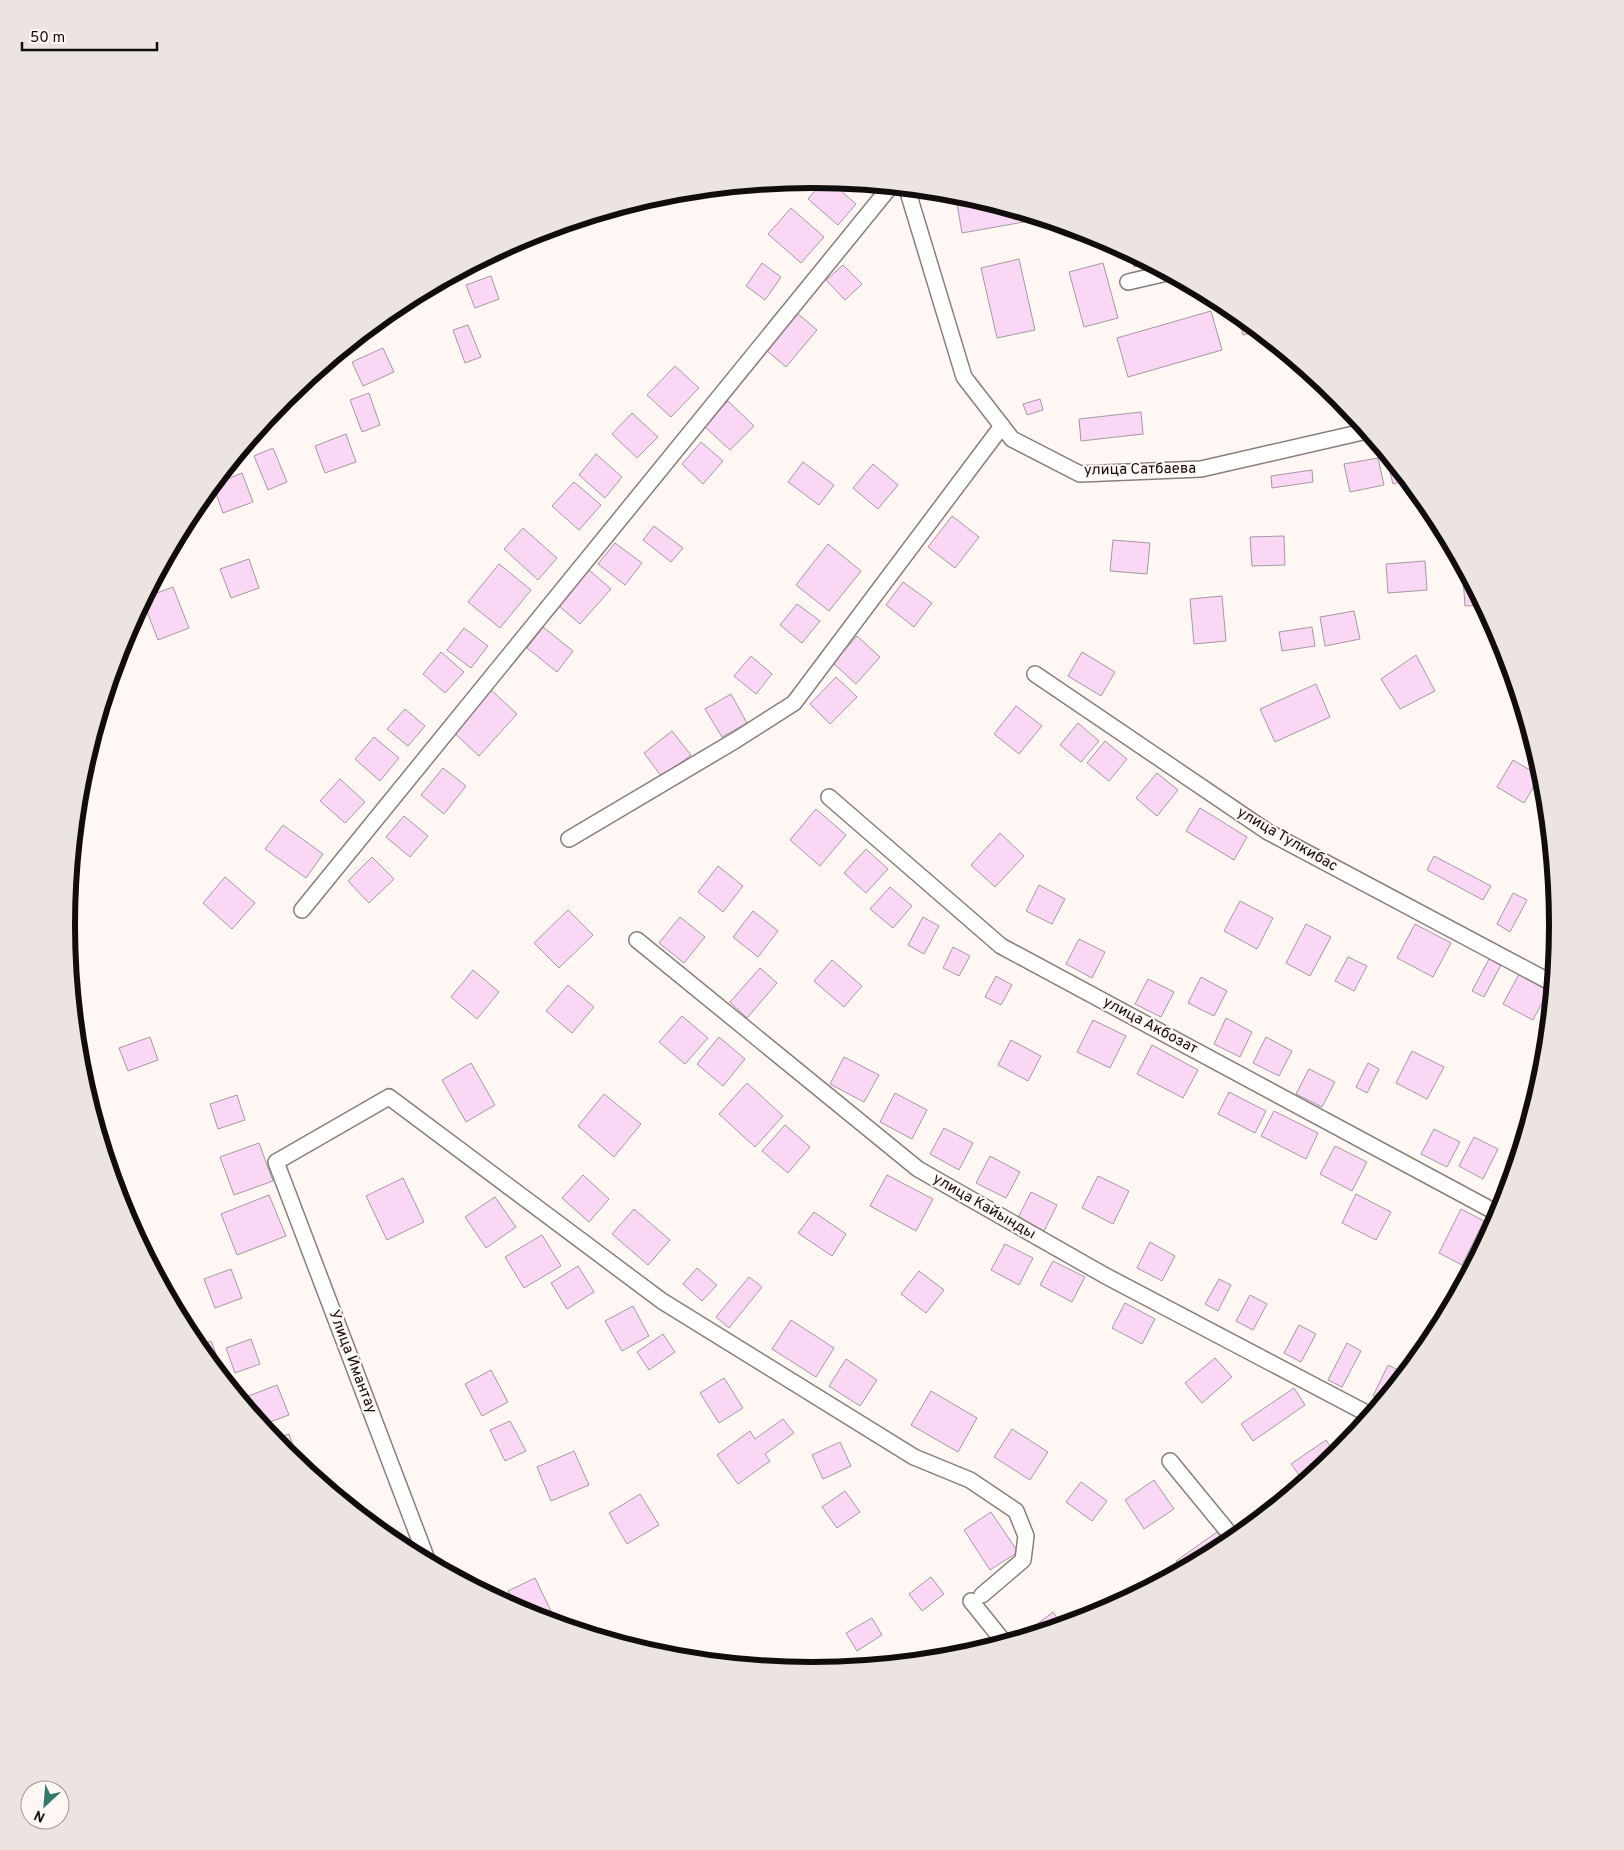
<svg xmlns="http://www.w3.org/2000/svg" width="1624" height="1850" viewBox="0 0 1624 1850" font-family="Overpass,sans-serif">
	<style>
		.building { fill: #fbd7f6; stroke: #a39aa1 }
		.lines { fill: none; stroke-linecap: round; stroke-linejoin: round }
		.street-casing { stroke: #887e7a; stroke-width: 18 }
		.street { stroke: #fff; stroke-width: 15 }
		.labels { text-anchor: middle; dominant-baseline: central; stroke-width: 4; stroke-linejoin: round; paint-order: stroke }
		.street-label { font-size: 15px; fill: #110d0c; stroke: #fef7f4 }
		.rim { fill: none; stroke: #110d0c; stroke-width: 6 }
	</style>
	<rect width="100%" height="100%" fill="#fef7f4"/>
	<g class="building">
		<path d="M 824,180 L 830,181 L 856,204 L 838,225 L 808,199 Z"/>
		<path d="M 966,196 L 1022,213 L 1024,222 L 962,233 L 956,198 Z"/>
		<path d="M 791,208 L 824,237 L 801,263 L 768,234 Z"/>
		<path d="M 1130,253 L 1148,263 L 1134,267 Z"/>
		<path d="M 1019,259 L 1035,330 L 997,338 L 981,268 Z"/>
		<path d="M 762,263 L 781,277 L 765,300 L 746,286 Z"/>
		<path d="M 1103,263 L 1118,318 L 1084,327 L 1069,272 Z"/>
		<path d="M 843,265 L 862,284 L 845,300 L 826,280 Z"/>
		<path d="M 491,276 L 499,299 L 475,308 L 466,285 Z"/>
		<path d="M 1211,311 L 1222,350 L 1128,377 L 1117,338 Z"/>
		<path d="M 797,313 L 817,330 L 786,367 L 766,350 Z"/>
		<path d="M 1238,314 L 1259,331 L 1243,335 Z"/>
		<path d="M 468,325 L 481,357 L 465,363 L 453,330 Z"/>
		<path d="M 383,348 L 394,372 L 363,386 L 352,362 Z"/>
		<path d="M 675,366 L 699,388 L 671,417 L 647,395 Z"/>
		<path d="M 369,393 L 380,425 L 362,432 L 350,400 Z"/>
		<path d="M 1040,399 L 1043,410 L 1027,415 L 1023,404 Z"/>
		<path d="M 728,401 L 754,426 L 730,450 L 704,426 Z"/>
		<path d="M 1141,412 L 1143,434 L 1081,441 L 1079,419 Z"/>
		<path d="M 632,413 L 658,437 L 637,458 L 612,434 Z"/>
		<path d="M 346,434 L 356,462 L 325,473 L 315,446 Z"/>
		<path d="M 701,442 L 723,461 L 703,484 L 682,464 Z"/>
		<path d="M 273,448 L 287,482 L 268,490 L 254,456 Z"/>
		<path d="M 1385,453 L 1407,480 L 1393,484 Z"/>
		<path d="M 596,454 L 622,477 L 605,498 L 579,475 Z"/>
		<path d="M 1378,458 L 1384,485 L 1350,492 L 1344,464 Z"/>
		<path d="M 803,462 L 834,485 L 819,505 L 788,482 Z"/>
		<path d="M 873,464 L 898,485 L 878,509 L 853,488 Z"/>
		<path d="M 1312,470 L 1313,482 L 1272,488 L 1271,476 Z"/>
		<path d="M 242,473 L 253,502 L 223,513 L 213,485 Z"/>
		<path d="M 574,482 L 601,505 L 579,530 L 552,506 Z"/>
		<path d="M 952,516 L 979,537 L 955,568 L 928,547 Z"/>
		<path d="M 654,526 L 683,548 L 671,562 L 643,540 Z"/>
		<path d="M 523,528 L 557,558 L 538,580 L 504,549 Z"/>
		<path d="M 1284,536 L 1285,565 L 1252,566 L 1250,537 Z"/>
		<path d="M 1113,540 L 1150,543 L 1147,574 L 1110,571 Z"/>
		<path d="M 615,543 L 642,563 L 625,585 L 598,564 Z"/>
		<path d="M 828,544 L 861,571 L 829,611 L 796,585 Z"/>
		<path d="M 249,559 L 259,588 L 231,598 L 220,569 Z"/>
		<path d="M 1425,561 L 1427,590 L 1388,593 L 1386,564 Z"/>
		<path d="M 499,564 L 531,590 L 500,628 L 468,602 Z"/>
		<path d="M 589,570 L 611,589 L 580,624 L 558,605 Z"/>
		<path d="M 1463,577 L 1467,577 L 1482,605 L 1465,606 Z"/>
		<path d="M 903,582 L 932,603 L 914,627 L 886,605 Z"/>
		<path d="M 173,587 L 189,628 L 158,640 L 143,601 L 146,597 Z"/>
		<path d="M 1222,596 L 1226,641 L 1194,644 L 1190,599 Z"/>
		<path d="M 797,604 L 820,621 L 802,643 L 780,625 Z"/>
		<path d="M 1354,611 L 1360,639 L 1325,646 L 1320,617 Z"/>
		<path d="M 543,627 L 573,651 L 557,672 L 527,648 Z"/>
		<path d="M 1312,627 L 1315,646 L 1282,651 L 1279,632 Z"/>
		<path d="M 464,628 L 488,646 L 471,668 L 447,650 Z"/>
		<path d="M 857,636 L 880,657 L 856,684 L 833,663 Z"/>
		<path d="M 441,652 L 464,672 L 445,693 L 423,674 Z"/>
		<path d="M 1082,652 L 1115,672 L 1101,696 L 1068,676 Z"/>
		<path d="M 1416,655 L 1435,691 L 1400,709 L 1381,679 Z"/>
		<path d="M 751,656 L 772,674 L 756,694 L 734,676 Z"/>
		<path d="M 836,677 L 857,697 L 830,724 L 810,704 Z"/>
		<path d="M 1316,684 L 1330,717 L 1275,742 L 1260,709 Z"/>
		<path d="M 490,689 L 517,714 L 479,756 L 451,730 Z"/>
		<path d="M 731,694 L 747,723 L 722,737 L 705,709 Z"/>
		<path d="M 1016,706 L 1042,726 L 1019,754 L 994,734 Z"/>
		<path d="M 405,709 L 425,726 L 408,746 L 387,729 Z"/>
		<path d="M 1078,723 L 1099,741 L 1081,762 L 1060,745 Z"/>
		<path d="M 672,731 L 691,755 L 662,777 L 644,753 Z"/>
		<path d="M 374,737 L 399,758 L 380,781 L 355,759 Z"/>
		<path d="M 1105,741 L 1127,759 L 1109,781 L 1087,763 Z"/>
		<path d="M 1513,760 L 1540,776 L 1524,803 L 1497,787 Z"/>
		<path d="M 443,768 L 466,786 L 444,814 L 421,795 Z"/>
		<path d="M 1157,773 L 1178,790 L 1157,816 L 1136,798 Z"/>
		<path d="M 340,779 L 365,802 L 345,823 L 320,801 Z"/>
		<path d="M 1200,808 L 1247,837 L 1234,860 L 1186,831 Z"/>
		<path d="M 816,809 L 846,835 L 820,866 L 790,840 Z"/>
		<path d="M 404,816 L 428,836 L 410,857 L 386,837 Z"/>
		<path d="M 283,825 L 323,854 L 306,878 L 265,849 Z"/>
		<path d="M 1000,833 L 1024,856 L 995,887 L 971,865 Z"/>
		<path d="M 866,849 L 888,869 L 866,893 L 844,873 Z"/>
		<path d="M 1434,856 L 1491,886 L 1483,900 L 1427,870 Z"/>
		<path d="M 372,857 L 394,879 L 369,903 L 348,881 Z"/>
		<path d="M 718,866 L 743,886 L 723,912 L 698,892 Z"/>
		<path d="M 225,877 L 255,903 L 232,929 L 203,903 Z"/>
		<path d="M 1039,885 L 1065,899 L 1052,924 L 1026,911 Z"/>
		<path d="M 890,887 L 912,906 L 893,928 L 870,909 Z"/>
		<path d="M 1513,893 L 1527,900 L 1510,932 L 1497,924 Z"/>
		<path d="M 1240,901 L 1273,918 L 1257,949 L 1224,931 Z"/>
		<path d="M 568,910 L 593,935 L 559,968 L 534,943 Z"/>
		<path d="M 753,911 L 778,931 L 758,957 L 733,937 Z"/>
		<path d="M 680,917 L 705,937 L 684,963 L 659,943 Z"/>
		<path d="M 923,917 L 939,926 L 924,954 L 908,945 Z"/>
		<path d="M 1306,924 L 1331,937 L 1310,976 L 1286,963 Z"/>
		<path d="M 1415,924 L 1451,943 L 1433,977 L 1397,958 Z"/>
		<path d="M 1079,939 L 1105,952 L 1092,978 L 1066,964 Z"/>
		<path d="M 953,947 L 970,956 L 959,976 L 943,968 Z"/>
		<path d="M 1348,957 L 1367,966 L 1354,991 L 1335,981 Z"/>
		<path d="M 1489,959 L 1501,965 L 1484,997 L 1472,991 Z"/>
		<path d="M 832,960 L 862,986 L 844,1007 L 814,981 Z"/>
		<path d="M 760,968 L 777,983 L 747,1018 L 730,1002 Z"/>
		<path d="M 473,970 L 499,992 L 477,1019 L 451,997 Z"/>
		<path d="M 1519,974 L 1549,990 L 1533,1020 L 1503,1004 Z"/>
		<path d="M 996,976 L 1012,985 L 1001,1005 L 985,997 Z"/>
		<path d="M 1201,977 L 1227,991 L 1214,1016 L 1188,1003 Z"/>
		<path d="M 1148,979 L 1174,992 L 1161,1017 L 1135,1004 Z"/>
		<path d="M 568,985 L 594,1007 L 572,1033 L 546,1011 Z"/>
		<path d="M 682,1016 L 708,1038 L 685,1064 L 659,1042 Z"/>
		<path d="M 1226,1018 L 1252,1032 L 1240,1057 L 1214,1044 Z"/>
		<path d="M 1093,1020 L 1126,1036 L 1110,1068 L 1077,1052 Z"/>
		<path d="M 150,1037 L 158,1060 L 128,1071 L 119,1048 Z"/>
		<path d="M 719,1037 L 745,1059 L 723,1086 L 697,1064 Z"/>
		<path d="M 1266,1037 L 1292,1051 L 1279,1076 L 1253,1063 Z"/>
		<path d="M 1011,1040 L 1041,1056 L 1028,1081 L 998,1065 Z"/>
		<path d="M 1152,1045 L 1198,1070 L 1183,1098 L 1137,1074 Z"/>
		<path d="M 1412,1051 L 1444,1067 L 1427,1099 L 1396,1083 Z"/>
		<path d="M 844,1057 L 879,1075 L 864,1102 L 830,1084 Z"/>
		<path d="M 471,1063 L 495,1105 L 466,1122 L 442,1080 Z"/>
		<path d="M 1368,1063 L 1379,1069 L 1367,1093 L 1356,1087 Z"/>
		<path d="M 1309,1069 L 1335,1082 L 1322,1107 L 1296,1094 Z"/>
		<path d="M 747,1083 L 783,1116 L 755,1147 L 719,1114 Z"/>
		<path d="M 1229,1092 L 1266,1111 L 1255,1133 L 1218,1114 Z"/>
		<path d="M 895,1093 L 927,1110 L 912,1139 L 880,1122 Z"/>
		<path d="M 604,1094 L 641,1124 L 614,1157 L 578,1126 Z"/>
		<path d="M 237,1095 L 245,1120 L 218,1129 L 210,1104 Z"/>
		<path d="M 1274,1111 L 1318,1133 L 1306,1159 L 1261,1136 Z"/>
		<path d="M 785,1125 L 810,1147 L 788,1173 L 762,1151 Z"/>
		<path d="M 944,1128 L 973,1143 L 959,1170 L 930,1154 Z"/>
		<path d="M 1434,1129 L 1460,1142 L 1447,1167 L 1421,1154 Z"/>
		<path d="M 1474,1137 L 1498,1149 L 1483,1179 L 1459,1166 Z"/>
		<path d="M 259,1143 L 273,1181 L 234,1195 L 220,1157 Z"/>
		<path d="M 1335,1146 L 1367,1162 L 1352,1191 L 1320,1174 Z"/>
		<path d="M 990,1156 L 1020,1172 L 1006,1198 L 976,1183 Z"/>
		<path d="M 583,1175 L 609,1199 L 589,1222 L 562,1198 Z"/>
		<path d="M 887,1175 L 933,1199 L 916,1231 L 870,1206 Z"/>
		<path d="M 1098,1176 L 1129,1191 L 1113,1224 L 1082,1208 Z"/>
		<path d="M 403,1178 L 424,1222 L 387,1240 L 366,1196 Z"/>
		<path d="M 1031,1192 L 1057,1205 L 1044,1231 L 1018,1218 Z"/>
		<path d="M 1356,1194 L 1391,1212 L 1376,1240 L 1342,1223 Z"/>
		<path d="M 269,1195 L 286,1236 L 237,1255 L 221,1214 Z"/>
		<path d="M 495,1197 L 516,1227 L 486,1248 L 465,1217 Z"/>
		<path d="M 634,1209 L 670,1240 L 648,1265 L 612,1234 Z"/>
		<path d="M 1461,1209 L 1484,1221 L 1462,1265 L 1439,1253 Z"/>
		<path d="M 814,1212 L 846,1234 L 832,1256 L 798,1233 Z"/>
		<path d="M 542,1235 L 561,1266 L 524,1288 L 505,1257 Z"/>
		<path d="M 1150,1242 L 1175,1256 L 1162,1281 L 1137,1268 Z"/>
		<path d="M 1005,1244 L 1033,1258 L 1019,1285 L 991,1270 Z"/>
		<path d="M 1053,1261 L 1085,1277 L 1072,1302 L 1040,1285 Z"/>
		<path d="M 578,1266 L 594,1292 L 567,1309 L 551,1283 Z"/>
		<path d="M 697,1268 L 717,1285 L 702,1301 L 683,1284 Z"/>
		<path d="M 231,1269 L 242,1298 L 215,1308 L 204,1279 Z"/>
		<path d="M 919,1271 L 944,1290 L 926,1313 L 901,1294 Z"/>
		<path d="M 749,1277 L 762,1287 L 729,1328 L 716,1317 Z"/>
		<path d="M 1219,1279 L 1231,1285 L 1218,1311 L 1205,1304 Z"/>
		<path d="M 1250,1295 L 1267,1304 L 1253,1330 L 1236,1321 Z"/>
		<path d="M 1125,1303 L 1155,1319 L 1142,1344 L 1112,1328 Z"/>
		<path d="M 633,1306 L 649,1336 L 622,1351 L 605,1321 Z"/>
		<path d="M 791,1320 L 834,1348 L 816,1377 L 772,1349 Z"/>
		<path d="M 1299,1325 L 1316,1334 L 1301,1362 L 1284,1353 Z"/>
		<path d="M 663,1334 L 675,1352 L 649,1370 L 637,1352 Z"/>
		<path d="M 251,1339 L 260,1364 L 235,1373 L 226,1348 Z"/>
		<path d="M 211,1341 L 223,1372 L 220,1373 L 198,1346 Z"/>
		<path d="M 1347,1343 L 1361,1351 L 1342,1387 L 1328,1380 Z"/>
		<path d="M 1215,1358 L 1232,1377 L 1202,1403 L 1185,1383 Z"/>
		<path d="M 846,1359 L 877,1380 L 860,1406 L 829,1386 Z"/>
		<path d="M 1388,1365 L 1404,1373 L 1382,1400 L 1373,1396 Z"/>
		<path d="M 491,1370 L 508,1402 L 482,1416 L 465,1384 Z"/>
		<path d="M 724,1378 L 743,1408 L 719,1423 L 700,1393 Z"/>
		<path d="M 277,1385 L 289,1415 L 262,1425 L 251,1412 L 246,1397 Z"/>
		<path d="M 1294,1388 L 1305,1405 L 1253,1441 L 1241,1424 Z"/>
		<path d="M 931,1391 L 977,1418 L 958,1452 L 911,1425 Z"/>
		<path d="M 783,1419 L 794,1433 L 765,1454 L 770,1461 L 738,1484 L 717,1455 L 750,1431 L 755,1439 Z"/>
		<path d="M 510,1421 L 526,1451 L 505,1461 L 490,1430 Z"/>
		<path d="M 1012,1429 L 1048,1452 L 1030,1480 L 994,1457 Z"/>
		<path d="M 289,1434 L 300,1465 L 284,1452 L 274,1439 Z"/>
		<path d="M 1326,1440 L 1336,1455 L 1304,1482 L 1291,1464 Z"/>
		<path d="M 840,1442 L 851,1466 L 823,1479 L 812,1455 Z"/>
		<path d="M 574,1451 L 589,1485 L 551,1501 L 537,1467 Z"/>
		<path d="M 1154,1480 L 1174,1509 L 1144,1529 L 1125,1500 Z"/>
		<path d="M 1081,1482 L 1107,1501 L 1092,1521 L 1066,1502 Z"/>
		<path d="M 845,1491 L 860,1512 L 837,1528 L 822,1507 Z"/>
		<path d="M 640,1494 L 659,1525 L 627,1544 L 609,1513 Z"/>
		<path d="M 991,1512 L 1018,1552 L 990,1570 L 964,1530 Z"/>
		<path d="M 1217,1532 L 1226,1545 L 1182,1569 L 1176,1561 Z"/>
		<path d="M 931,1577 L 944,1594 L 922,1611 L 909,1594 Z"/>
		<path d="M 535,1578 L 551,1611 L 538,1617 L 517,1609 L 508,1591 Z"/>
		<path d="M 1053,1612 L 1062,1625 L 1020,1637 Z"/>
		<path d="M 872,1618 L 882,1635 L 857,1651 L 846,1633 Z"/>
	</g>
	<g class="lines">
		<g class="street-casing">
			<g id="street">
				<path d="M 907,189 L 964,377 L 1012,439 L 1080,474 L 1201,469 L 1367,431"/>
				<path d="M 1128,282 L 1167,273"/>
				<path d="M 1035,674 L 1268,832 L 1552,983"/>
				<path d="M 829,797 L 1001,946 L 1499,1214"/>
				<path d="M 569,839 L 736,740 L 794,703 L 1002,426"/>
				<path d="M 302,910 L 890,187"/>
				<path d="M 637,940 L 918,1169 L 1104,1275 L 1370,1415"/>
				<path d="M 1170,1461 L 1234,1539"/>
				<path d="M 428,1562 L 276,1162 L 389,1097 L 662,1301 L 914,1457 L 970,1480 L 1016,1511 L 1026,1536 L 1023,1560 L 982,1595"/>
				<path d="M 971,1601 L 1004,1642"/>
			</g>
		</g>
		<use href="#street" class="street"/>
	</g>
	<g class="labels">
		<g class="street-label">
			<text transform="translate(1140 470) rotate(-1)">улица Сатбаева</text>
			<text transform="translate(1287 840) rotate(30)">улица Тулкибас</text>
			<text transform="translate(1150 1026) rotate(28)">улица Акбозат</text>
			<text transform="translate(984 1207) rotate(30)">улица Кайынды</text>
			<text transform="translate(352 1362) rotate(69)">Улица Имантау</text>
		</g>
	</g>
	<path d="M0 0H1624V1850H0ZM75 925a737 737 0 1 1 1474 0a737 737 0 1 1-1474 0Z" fill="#ebe4e1" fill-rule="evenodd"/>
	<path class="rim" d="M75 925a737 737 0 1 1 1474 0a737 737 0 1 1-1474 0Z"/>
	<g transform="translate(45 1805) rotate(206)"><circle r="24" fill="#fef7f4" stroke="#9f9997"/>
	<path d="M0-4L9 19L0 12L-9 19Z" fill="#33796e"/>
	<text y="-8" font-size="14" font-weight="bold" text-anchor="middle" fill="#110d0c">N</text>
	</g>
	<path d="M22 42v8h135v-8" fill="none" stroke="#110d0c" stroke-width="2.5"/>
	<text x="30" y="42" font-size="15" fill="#110d0c" stroke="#fef7f4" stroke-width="4" paint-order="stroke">50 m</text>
</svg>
